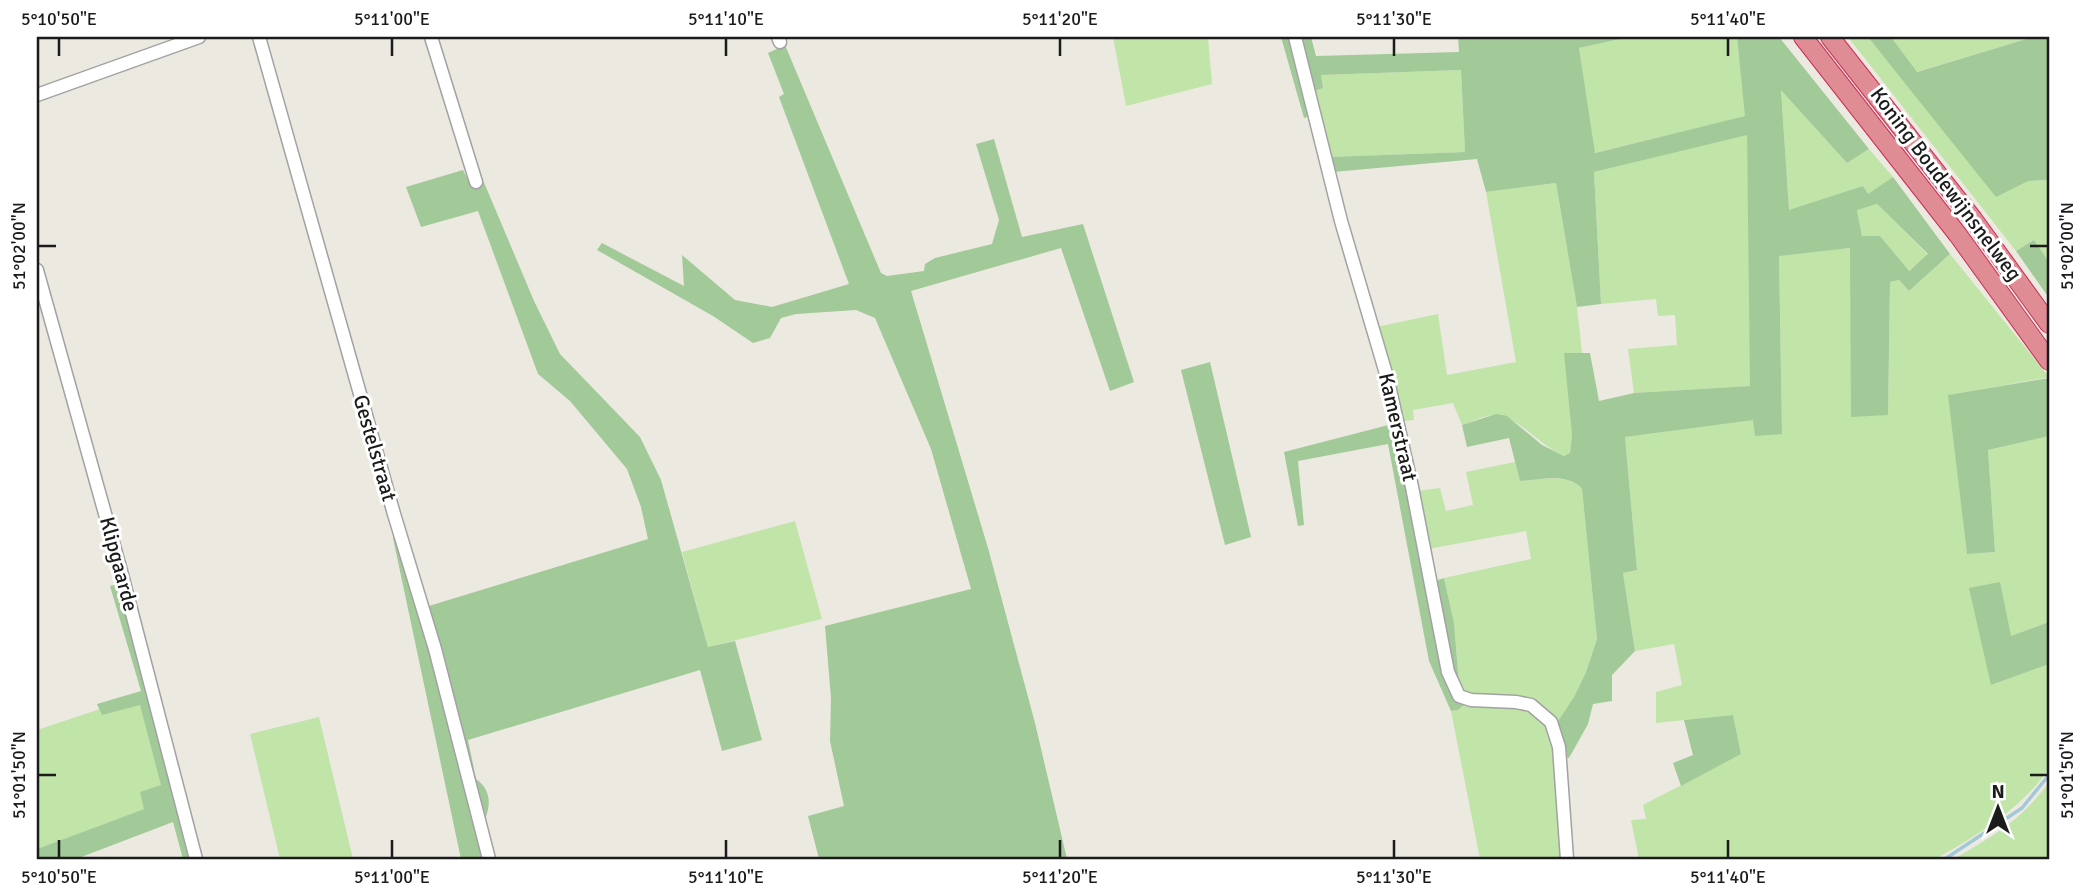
<svg xmlns="http://www.w3.org/2000/svg" width="2086" height="896" viewBox="0 0 2086 896" font-family="Signika,sans-serif">
	<style>
		.grass { fill: #c1e4a9 }
		.forest { fill: #a2c998; fill-rule: evenodd }
		.lines { fill: none; stroke-linecap: round; stroke-linejoin: round }
		.stream { stroke: #a3c8d8; stroke-width: 3.5 }
		.minor-casing { stroke: #a2a2a2; stroke-width: 15 }
		.highway-casing { stroke: #cb2d56; stroke-width: 20 }
		.minor { stroke: #fff; stroke-width: 12 }
		.highway { stroke: #e08c95; stroke-width: 18 }
		.ticks { fill: none; stroke: #1b1b1b; stroke-width: 2.5 }
		.labels { text-anchor: middle; dominant-baseline: central; stroke-width: 6; stroke-linejoin: round; paint-order: stroke }
		.street-label { font-size: 21px; fill: #1b1b1b; stroke: #fff }
		.neatline { fill: none; stroke: #1b1b1b; stroke-width: 2.5 }
		.ticks-label { font-size: 18px; text-anchor: middle; fill: #1b1b1b }
	</style>
	<rect width="100%" height="100%" fill="#ece9e1"/>
	<g class="grass">
		<path d="M 1113,37 L 1208,37 L 1212,84 L 1126,106 Z"/>
		<path d="M 1629,37 L 1737,37 L 1746,116 L 1594,153 L 1579,48 Z"/>
		<path d="M 1848,37 L 1868,37 L 1901,77 L 2028,181 L 2049,180 L 2049,262 L 2034,240 L 2016,251 Z"/>
		<path d="M 1891,37 L 2033,37 L 1916,72 Z"/>
		<path d="M 1461,70 L 1465,152 L 1330,157 L 1314,90 L 1323,88 L 1321,75 Z"/>
		<path d="M 1781,89 L 1847,163 L 1869,149 L 1893,177 L 1868,195 L 1863,186 L 1789,211 Z"/>
		<path d="M 1747,134 L 1751,386 L 1634,393 L 1628,349 L 1677,345 L 1675,315 L 1658,316 L 1656,299 L 1601,304 L 1594,172 Z"/>
		<path d="M 1556,183 L 1577,307 L 1582,353 L 1565,353 L 1572,435 L 1570,453 L 1565,456 C 1541,448 1516,413 1494,415 C 1483,416 1472,422 1462,425 L 1453,403 L 1413,410 L 1414,420 L 1404,421 L 1397,392 L 1376,327 L 1438,314 L 1447,375 L 1516,362 L 1486,192 Z"/>
		<path d="M 1877,204 L 1928,255 L 1908,271 L 1880,236 L 1862,236 L 1857,209 Z"/>
		<path d="M 1850,248 L 1888,414 L 1890,282 L 1899,280 L 1909,291 L 1950,254 L 2049,377 L 1949,395 L 1967,554 L 1995,552 L 1988,450 L 2049,436 L 2049,622 L 2011,636 L 1991,685 L 2049,664 L 2049,768 C 2025,806 1974,838 1935,859 L 1639,859 L 1631,820 L 1646,819 L 1643,805 L 1741,754 L 1733,715 L 1656,723 L 1656,692 L 1682,685 L 1674,644 L 1635,651 L 1623,573 L 1637,570 L 1625,437 L 1753,419 L 1782,434 L 1779,255 Z"/>
		<path d="M 1515,462 L 1520,481 C 1541,480 1567,473 1582,489 L 1597,639 L 1586,672 L 1574,697 L 1558,721 L 1534,701 L 1485,698 L 1461,692 L 1459,684 L 1454,623 L 1444,578 L 1531,559 L 1526,531 L 1428,549 L 1417,491 L 1440,488 L 1446,511 L 1473,505 L 1466,472 Z"/>
		<path d="M 795,521 L 822,619 L 708,647 L 682,552 Z"/>
		<path d="M 140,704 L 162,785 L 144,809 L 37,849 L 37,730 L 100,709 L 102,714 Z"/>
		<path d="M 1464,705 C 1506,708 1531,696 1554,739 L 1563,859 L 1480,859 L 1451,711 L 1458,710 Z"/>
		<path d="M 319,717 L 353,859 L 280,859 L 250,734 Z"/>
		<path d="M 2049,782 L 2049,859 L 1954,859 C 1993,836 2022,820 2049,782 Z"/>
	</g>
	<g class="forest">
		<path d="M 1281,37 L 1311,37 L 1316,56 L 1459,52 L 1458,37 L 1629,37 L 1579,48 L 1595,153 L 1745,116 L 1737,37 L 1779,37 L 1869,149 L 1847,163 L 1781,90 L 1789,210 L 1863,186 L 1868,194 L 1893,177 L 1950,254 L 1909,291 L 1899,280 L 1890,282 L 1888,415 L 1851,417 L 1850,248 L 1779,256 L 1782,434 L 1755,436 L 1753,420 L 1625,437 L 1637,570 L 1623,573 L 1635,651 L 1612,675 L 1612,701 L 1593,704 L 1588,724 L 1569,758 L 1564,756 L 1558,721 L 1574,697 L 1586,672 L 1597,639 L 1582,489 C 1567,472 1541,480 1520,481 L 1509,438 L 1467,447 L 1462,425 L 1496,414 L 1507,416 L 1542,445 L 1564,456 L 1570,453 L 1572,435 L 1564,353 L 1590,353 L 1599,401 L 1634,393 L 1750,386 L 1747,135 L 1594,172 L 1601,304 L 1577,307 L 1556,183 L 1486,192 L 1477,159 L 1333,172 L 1330,157 L 1465,152 L 1461,70 L 1321,75 L 1323,88 L 1314,91 L 1318,113 L 1304,118 ZM 1877,204 L 1928,254 L 1909,271 L 1880,236 L 1862,236 L 1857,210 Z"/>
		<path d="M 1868,37 L 1891,37 L 1917,72 L 2033,37 L 2049,37 L 2049,180 L 2028,181 L 1996,197 Z"/>
		<path d="M 785,45 L 881,273 L 887,276 L 924,271 L 925,264 L 935,258 L 992,244 L 999,220 L 976,144 L 994,139 L 1022,237 L 1083,224 L 1134,382 L 1110,391 L 1061,248 L 911,291 L 988,548 L 1035,723 L 1067,859 L 819,859 L 808,816 L 844,806 L 830,741 L 831,698 L 825,626 L 971,589 L 931,449 L 875,318 L 856,310 L 796,314 L 781,318 L 770,338 L 753,343 L 713,316 L 597,250 L 602,243 L 684,286 L 682,255 L 735,300 L 772,307 L 849,284 L 779,97 L 784,94 L 768,53 Z"/>
		<path d="M 463,170 L 467,178 L 480,173 L 534,301 L 560,354 L 640,437 L 661,480 L 708,647 L 735,641 L 762,740 L 722,751 L 700,670 L 468,740 L 476,779 C 490,789 491,802 486,817 L 475,820 L 484,859 L 461,859 L 393,538 L 398,537 L 419,609 L 648,539 L 641,507 L 627,469 L 570,401 L 538,374 L 478,211 L 421,227 L 406,187 Z"/>
		<path d="M 2034,240 L 2049,262 L 2049,298 L 2016,251 Z"/>
		<path d="M 1210,362 L 1251,537 L 1225,545 L 1181,370 Z"/>
		<path d="M 2049,378 L 2049,436 L 1988,450 L 1995,552 L 1967,554 L 1948,395 Z"/>
		<path d="M 1404,421 L 1435,581 L 1444,578 L 1454,623 L 1459,684 L 1464,705 L 1458,710 L 1451,711 L 1429,661 L 1388,444 L 1298,461 L 1304,525 L 1298,526 L 1284,452 Z"/>
		<path d="M 2000,582 L 2011,636 L 2049,622 L 2049,664 L 1991,685 L 1969,588 Z"/>
		<path d="M 119,584 L 201,859 L 183,859 L 173,822 L 76,859 L 37,859 L 37,849 L 144,809 L 140,792 L 161,785 L 140,705 L 102,715 L 97,704 L 141,691 L 110,586 Z"/>
		<path d="M 1733,715 L 1741,754 L 1681,786 L 1673,763 L 1693,755 L 1684,720 Z"/>
	</g>
	<g class="lines">
		<path class="stream" d="M 1945,859 L 2022,808 L 2049,775"/>
		<g class="minor-casing">
			<g id="minor">
				<path d="M 259,37 L 394,514 L 435,649 L 489,859"/>
				<path d="M 431,37 L 476,182"/>
				<path d="M 778,37 L 780,42"/>
				<path d="M 1295,37 L 1341,221 L 1387,377 L 1412,487 L 1448,672 L 1459,696 L 1471,700 L 1516,702 L 1531,705 L 1551,722 L 1559,747 L 1567,859"/>
				<path d="M 37,95 L 199,37"/>
				<path d="M 37,270 L 121,571 L 196,859"/>
			</g>
		</g>
		<g class="highway-casing">
			<g id="highway">
				<path d="M 1803,37 L 1958,235 L 2049,361"/>
				<path d="M 1830,37 L 1973,219 L 2049,324"/>
			</g>
		</g>
		<use href="#minor" class="minor"/>
		<use href="#highway" class="highway"/>
	</g>
	<path class="ticks" d="M 59,38 L 59,56M 392,38 L 392,56M 726,38 L 726,56M 1060,38 L 1060,56M 1394,38 L 1394,56M 1728,38 L 1728,56M 38,246 L 56,246M 2030,246 L 2048,246M 38,775 L 56,775M 2030,775 L 2048,775M 59,840 L 59,858M 392,840 L 392,858M 726,840 L 726,858M 1060,840 L 1060,858M 1394,840 L 1394,858M 1728,840 L 1728,858"/>
	<g class="labels">
		<g class="street-label">
			<text transform="translate(1946 184) rotate(53)">Koning Boudewijnsnelweg</text>
			<text transform="translate(1398 427) rotate(77)">Kamerstraat</text>
			<text transform="translate(375 448) rotate(74)">Gestelstraat</text>
			<text transform="translate(119 564) rotate(75)">Klipgaarde</text>
		</g>
	</g>
	<rect width="2086" height="896" fill="none" stroke="#ffffff" stroke-width="77"/>
	<g transform="translate(1998 808)" stroke="#ffffff" stroke-width="5" paint-order="stroke">
	<path d="M0-5L12 26L0 18L-12 26Z" fill="#1b1b1b"/>
	<text y="-10" font-size="19" font-weight="bold" text-anchor="middle" fill="#1b1b1b">N</text>
	</g>
	<rect x="38" y="38" width="2010" height="820" class="neatline"/>
	<g class="ticks-label">
		<text x="59" y="25">5°10'50"E</text>
		<text x="392" y="25">5°11'00"E</text>
		<text x="726" y="25">5°11'10"E</text>
		<text x="1060" y="25">5°11'20"E</text>
		<text x="1394" y="25">5°11'30"E</text>
		<text x="1728" y="25">5°11'40"E</text>
		<text transform="translate(19 246) rotate(-90)" y="6">51°02'00"N</text>
		<text transform="translate(2067 246) rotate(-90)" y="6">51°02'00"N</text>
		<text transform="translate(19 775) rotate(-90)" y="6">51°01'50"N</text>
		<text transform="translate(2067 775) rotate(-90)" y="6">51°01'50"N</text>
		<text x="59" y="883">5°10'50"E</text>
		<text x="392" y="883">5°11'00"E</text>
		<text x="726" y="883">5°11'10"E</text>
		<text x="1060" y="883">5°11'20"E</text>
		<text x="1394" y="883">5°11'30"E</text>
		<text x="1728" y="883">5°11'40"E</text>
	</g>
</svg>
